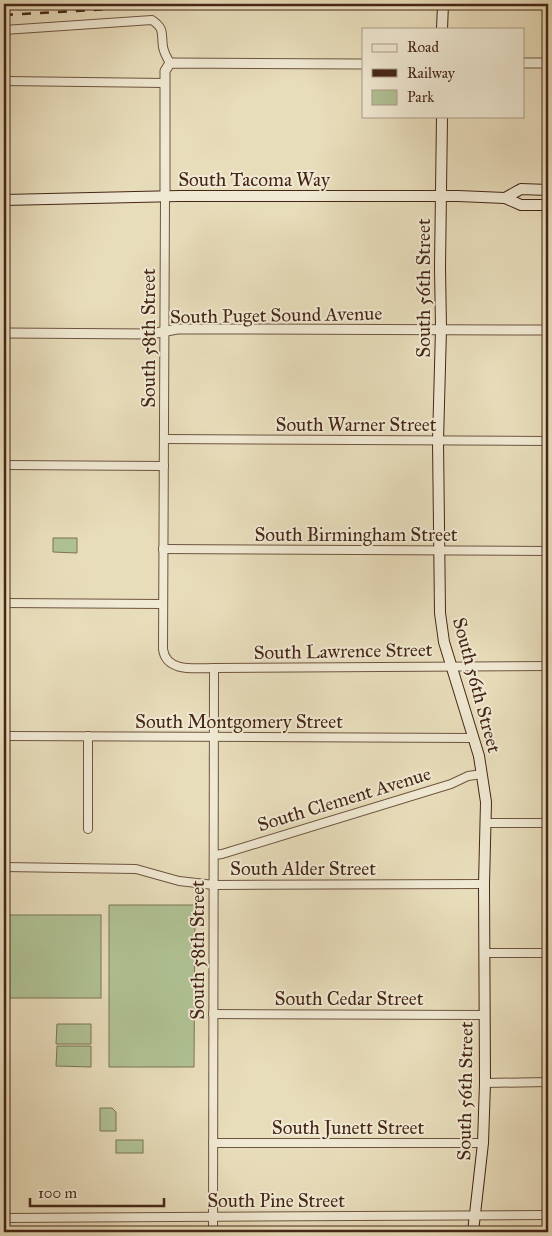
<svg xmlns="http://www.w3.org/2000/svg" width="552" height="1236" viewBox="0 0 552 1236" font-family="'IM FELL Great Primer',serif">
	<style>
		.green { fill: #b0c294; stroke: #7a7455 }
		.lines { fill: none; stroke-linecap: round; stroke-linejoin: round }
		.minor-casing { stroke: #6e543f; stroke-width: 10 }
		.tertiary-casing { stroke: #6e543f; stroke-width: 11 }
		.secondary-casing { stroke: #452616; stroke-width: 12 }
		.minor { stroke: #f0e9d3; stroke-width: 8 }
		.tertiary { stroke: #f0e9d3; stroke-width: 9 }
		.secondary { stroke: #f0e9d3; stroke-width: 10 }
		.rail { stroke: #452616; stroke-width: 2.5; stroke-dasharray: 9 9; stroke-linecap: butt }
		.labels { text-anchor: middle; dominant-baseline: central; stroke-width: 4; stroke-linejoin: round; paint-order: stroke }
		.street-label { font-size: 19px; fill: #452616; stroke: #f0e9d3 }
	</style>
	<rect width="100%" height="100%" fill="#e8ddbb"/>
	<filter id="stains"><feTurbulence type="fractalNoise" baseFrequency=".004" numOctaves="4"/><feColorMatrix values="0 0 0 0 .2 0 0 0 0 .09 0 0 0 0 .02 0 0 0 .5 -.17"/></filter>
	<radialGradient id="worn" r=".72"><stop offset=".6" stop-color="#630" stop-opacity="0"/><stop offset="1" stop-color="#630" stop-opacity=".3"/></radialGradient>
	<g class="green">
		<path d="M 53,538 L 77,538 L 77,553 L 53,552 Z"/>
		<path d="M 109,905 L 195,905 L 194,1067 L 109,1067 Z"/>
		<rect x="4" y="915" width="97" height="83"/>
		<path d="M 57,1024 L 91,1024 L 91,1044 L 56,1044 Z"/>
		<path d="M 57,1046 L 91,1046 L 91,1067 L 56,1066 Z"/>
		<path d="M 100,1108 L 112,1108 L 116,1112 L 116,1131 L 100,1131 Z"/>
		<rect x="116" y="1140" width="27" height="13"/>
	</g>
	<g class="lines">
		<g class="minor-casing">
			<g id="minor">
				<path d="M 4,30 L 152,20 C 165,29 161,33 163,47 C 164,52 167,58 170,63"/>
				<path d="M 4,81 L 165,83"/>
				<path d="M 165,197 L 163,649 C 166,673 196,668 214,668 L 548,666"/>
				<path d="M 164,439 L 548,441"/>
				<path d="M 4,465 L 164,466"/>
				<path d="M 163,549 L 548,551"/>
				<path d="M 4,603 L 163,604"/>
				<path d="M 4,736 L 473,738"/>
				<path d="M 88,736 L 88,829"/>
				<path d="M 486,823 L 548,823"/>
				<path d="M 214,855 L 222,854 L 451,784 L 468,776 L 482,774"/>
				<path d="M 4,867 L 136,869 L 179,881 L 214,885 L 484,884"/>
				<path d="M 484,953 L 548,953"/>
				<path d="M 213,1014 L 484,1015"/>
				<path d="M 485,1083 L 548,1082"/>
				<path d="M 213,1143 L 483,1143"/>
				<path d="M 4,1218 L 548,1215"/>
				<path d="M 213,1232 L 214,668"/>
			</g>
		</g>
		<g class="tertiary-casing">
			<g id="tertiary">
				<path d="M 523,63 L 548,63"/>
				<path d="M 165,197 L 165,71 L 170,63 L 363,64"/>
				<path d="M 4,333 L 151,334 L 177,329 L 219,329 L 548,330"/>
			</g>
		</g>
		<g class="secondary-casing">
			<g id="secondary">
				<path d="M 442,29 L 443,4"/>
				<path d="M 442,116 L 440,267 L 441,329 L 438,441 L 440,613 L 444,642 L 479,756 L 486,802 L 484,884 L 485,1083 L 483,1143 L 473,1232"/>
				<path d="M 505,198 L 521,189 L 548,190"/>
				<path d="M 4,200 L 179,196 L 458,196 L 505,198 L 521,205 L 548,205"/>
			</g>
		</g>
		<use href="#minor" class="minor"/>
		<use href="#tertiary" class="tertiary"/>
		<use href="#secondary" class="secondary"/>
		<path class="rail" d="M 4,15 L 197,4"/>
	</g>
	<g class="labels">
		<g class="street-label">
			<text x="254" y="179">South Tacoma Way</text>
			<text transform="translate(423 288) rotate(-90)">South 56th Street</text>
			<text transform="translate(276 315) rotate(-1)">South Puget Sound Avenue</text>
			<text transform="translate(148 338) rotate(-90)">South 58th Street</text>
			<text x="356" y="424">South Warner Street</text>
			<text x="356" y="534">South Birmingham Street</text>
			<text transform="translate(343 651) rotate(-1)">South Lawrence Street</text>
			<text transform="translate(477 685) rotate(75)">South 56th Street</text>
			<text x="239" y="721">South Montgomery Street</text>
			<text transform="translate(344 799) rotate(-17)">South Clement Avenue</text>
			<text x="303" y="868">South Alder Street</text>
			<text transform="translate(197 950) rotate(-90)">South 58th Street</text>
			<text x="349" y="998">South Cedar Street</text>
			<text transform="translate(465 1091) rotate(-89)">South 56th Street</text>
			<text x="348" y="1127">South Junett Street</text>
			<text x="276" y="1200">South Pine Street</text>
		</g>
	</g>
	<rect width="552" height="1236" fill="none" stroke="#e8ddbb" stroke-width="20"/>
	<rect x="5" y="5" width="542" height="1226" fill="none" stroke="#452616" stroke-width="2.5"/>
	<rect x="10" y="10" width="532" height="1216" fill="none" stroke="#452616"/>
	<rect x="362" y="28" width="162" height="90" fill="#f0e9d3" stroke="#ac9b87"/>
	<rect x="372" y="44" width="25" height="8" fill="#f0e9d3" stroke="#ac9b87"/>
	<text x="407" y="52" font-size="15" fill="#452616">Road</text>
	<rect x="372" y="69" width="25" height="8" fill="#452616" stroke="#ac9b87"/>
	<text x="407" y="78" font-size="15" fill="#452616">Railway</text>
	<rect x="372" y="90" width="25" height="15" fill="#b0c294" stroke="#ac9b87"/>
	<text x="407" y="102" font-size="15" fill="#452616">Park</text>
	<path d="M30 1198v8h134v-8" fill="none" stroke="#452616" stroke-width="2.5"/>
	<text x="38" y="1198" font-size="15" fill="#452616" stroke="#f0e9d3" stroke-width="4" paint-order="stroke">100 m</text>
	<rect width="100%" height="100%" filter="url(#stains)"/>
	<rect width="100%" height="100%" fill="url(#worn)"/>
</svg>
